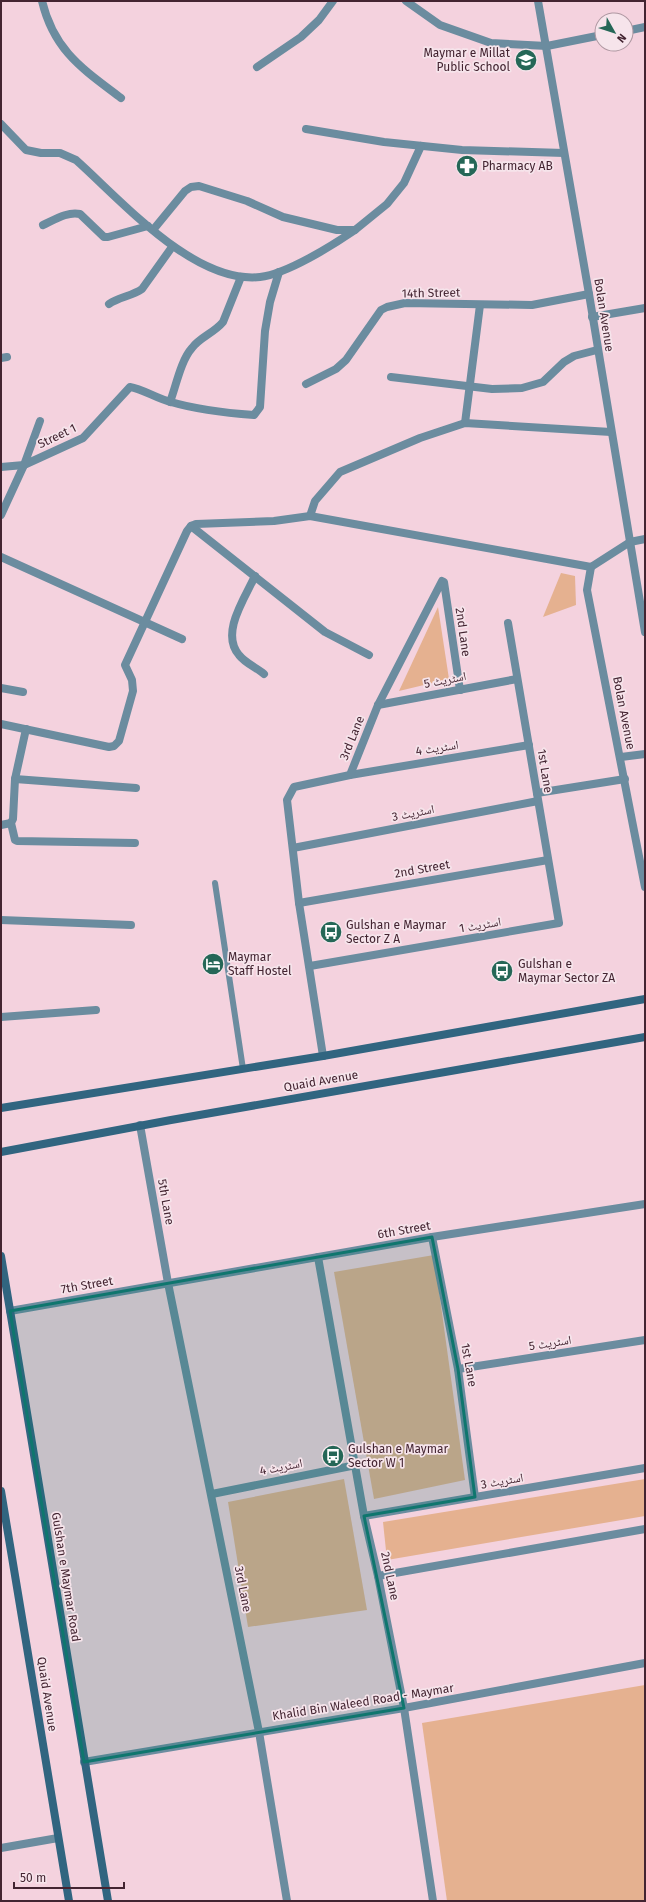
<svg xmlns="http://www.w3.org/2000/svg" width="646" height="1902" viewBox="0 0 646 1902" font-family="'Fira Sans','Noto Naskh Arabic',sans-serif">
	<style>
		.green { fill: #e5b190 }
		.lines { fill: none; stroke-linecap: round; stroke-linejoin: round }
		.service { stroke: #6b8c9f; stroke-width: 6 }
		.minor { stroke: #6b8c9f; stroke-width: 8 }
		.secondary { stroke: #316580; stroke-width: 8 }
		.marked { fill: #0f766e; fill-opacity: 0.2; stroke: #0f766e; stroke-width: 3; stroke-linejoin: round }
		.labels { text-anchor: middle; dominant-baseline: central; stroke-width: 3.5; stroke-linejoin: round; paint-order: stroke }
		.poi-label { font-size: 12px; fill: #432431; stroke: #f6e4eb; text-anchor: start }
		.street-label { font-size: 12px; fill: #432431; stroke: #f6e4eb }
	</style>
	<rect width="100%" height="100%" fill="#f4d2de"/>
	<g class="green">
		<path d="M 561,573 L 575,576 L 576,605 L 543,617 Z"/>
		<path d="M 438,607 L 449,679 L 399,691 Z"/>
		<path d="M 434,1255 L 465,1480 L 374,1499 L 334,1272 Z"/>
		<path d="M 344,1479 L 367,1610 L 248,1627 L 228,1502 Z"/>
		<path d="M 645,1479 L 645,1516 L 387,1560 L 383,1522 Z"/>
		<path d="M 645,1685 L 645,1901 L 447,1901 L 422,1723 Z"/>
	</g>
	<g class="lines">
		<path class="service" d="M 215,883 L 243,1069"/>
		<g class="minor">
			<path d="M 42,1 C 54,51 83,69 121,98"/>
			<path d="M 406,1 L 440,25 L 491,43 L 547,46 L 602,35"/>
			<path d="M 538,1 L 589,294 L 645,632"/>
			<path d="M 626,31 L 645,27"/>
			<path d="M 257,67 L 301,37 L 319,20 L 333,1"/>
			<path d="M 1,124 L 26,150 L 41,153 L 60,153 L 76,160 C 122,201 194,284 260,277 C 287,274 333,245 355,230"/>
			<path d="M 306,129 L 384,142 L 462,150 L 564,153"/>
			<path d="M 43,225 C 54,220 68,211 80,214 L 104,237 L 108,237 L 148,226"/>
			<path d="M 153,230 L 185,191 L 191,187 L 199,186 L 247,201 L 283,217 L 337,230 L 355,230 L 387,204 L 404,183 L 421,146"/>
			<path d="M 109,304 C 119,297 132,296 142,289 L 172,247"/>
			<path d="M 592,317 L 645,308"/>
			<path d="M 1,358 L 7,357"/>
			<path d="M 391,377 L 492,389 L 522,388 L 543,382 L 564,362 L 574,356 L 597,350"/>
			<path d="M 306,384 L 336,369 L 346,360 L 381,310 L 387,307 L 405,303 L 532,305 L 589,294"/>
			<path d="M 170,402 C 176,386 181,360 192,348 C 200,337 214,333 223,322 L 241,277"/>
			<path d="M 465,423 L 480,305"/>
			<path d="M 1,467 L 24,465 L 83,438 L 130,387 C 143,389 157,399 171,402 C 198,410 226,413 254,415 L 260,407 L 265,331 L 270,302 L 279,272"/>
			<path d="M 1,515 L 24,465 L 40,421"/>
			<path d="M 310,516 L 315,501 L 340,472 L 420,438 L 465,423 L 611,432"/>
			<path d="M 191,526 L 325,632 L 369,655"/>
			<path d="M 1,557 L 182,639"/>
			<path d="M 591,567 L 587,590 L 645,887"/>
			<path d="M 255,576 C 245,598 220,633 239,655 C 245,663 257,668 264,674"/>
			<path d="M 1,688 L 23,692"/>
			<path d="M 378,705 L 517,679"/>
			<path d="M 1,724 L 109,747 L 114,746 L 119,741 L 133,691 L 132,680 L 125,665 L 187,531 L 191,526 L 196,524 L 274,521 L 310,516 L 591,567 L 630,542 L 645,539"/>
			<path d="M 26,729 L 15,779 L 13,819 L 11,823 L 15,840 L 17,841 L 135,843"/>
			<path d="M 621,757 L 645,754"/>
			<path d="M 350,775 L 529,745"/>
			<path d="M 15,779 L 136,788"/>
			<path d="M 537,793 L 625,779"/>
			<path d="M 1,825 L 11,823"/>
			<path d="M 293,848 L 538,801"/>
			<path d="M 299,903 L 548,860"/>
			<path d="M 1,920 L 131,925"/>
			<path d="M 310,966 L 559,923 L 508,623"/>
			<path d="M 1,1017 L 96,1010"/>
			<path d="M 323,1056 L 299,903 L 287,800 L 294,787 L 350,775 L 378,705 L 442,581 L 444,582 L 460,690"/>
			<path d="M 140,1125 L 168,1283 L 259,1732 L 287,1901"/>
			<path d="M 432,1237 L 458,1369 L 475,1497"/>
			<path d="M 318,1257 L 364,1516 L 378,1576 L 404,1708 L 433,1901"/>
			<path d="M 10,1311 L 432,1237 L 645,1204"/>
			<path d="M 458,1369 L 645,1340"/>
			<path d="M 212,1494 L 356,1465"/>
			<path d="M 364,1516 L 645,1468"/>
			<path d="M 378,1576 L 645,1529"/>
			<path d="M 84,1762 L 404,1708 L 645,1663"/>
			<path d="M 1,1848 L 58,1838"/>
		</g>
		<g class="secondary">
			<path d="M 1,1108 L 323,1056 L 645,999"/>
			<path d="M 1,1152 L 171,1120 L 645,1037"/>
			<path d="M 1,1256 L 108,1901"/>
			<path d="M 1,1491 L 69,1901"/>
		</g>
	</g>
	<path class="marked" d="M 432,1237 L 458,1369 L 475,1497 L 364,1516 L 404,1708 L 84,1762 L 10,1311 Z"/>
	<defs>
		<g id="school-disc" transform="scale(1.15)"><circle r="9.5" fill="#256757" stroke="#f6e4eb"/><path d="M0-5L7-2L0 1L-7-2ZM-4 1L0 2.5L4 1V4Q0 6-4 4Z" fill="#fff"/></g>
		<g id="pharmacy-disc" transform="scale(1.15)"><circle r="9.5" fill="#256757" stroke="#f6e4eb"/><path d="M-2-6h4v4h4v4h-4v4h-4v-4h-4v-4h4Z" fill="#fff"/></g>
		<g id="bus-disc" transform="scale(1.15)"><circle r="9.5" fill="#256757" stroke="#f6e4eb"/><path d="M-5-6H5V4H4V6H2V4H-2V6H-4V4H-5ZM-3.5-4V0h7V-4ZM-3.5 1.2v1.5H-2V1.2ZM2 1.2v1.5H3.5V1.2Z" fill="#fff"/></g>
		<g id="hotel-disc" transform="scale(1.15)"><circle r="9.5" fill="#256757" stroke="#f6e4eb"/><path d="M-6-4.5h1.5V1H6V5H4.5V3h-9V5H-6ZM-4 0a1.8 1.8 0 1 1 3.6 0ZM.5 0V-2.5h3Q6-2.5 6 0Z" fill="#fff"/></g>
	</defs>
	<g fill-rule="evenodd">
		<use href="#school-disc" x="526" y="60"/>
		<use href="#pharmacy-disc" x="467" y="166"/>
		<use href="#bus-disc" x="331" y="932"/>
		<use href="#hotel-disc" x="213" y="964"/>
		<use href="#bus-disc" x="502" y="971"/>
		<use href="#bus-disc" x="333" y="1456"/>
	</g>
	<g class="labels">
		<g class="poi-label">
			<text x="510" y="53" text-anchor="end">Maymar e Millat<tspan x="510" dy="14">Public School</tspan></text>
			<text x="482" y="166">Pharmacy AB</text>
			<text x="346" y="925">Gulshan e Maymar<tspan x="346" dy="14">Sector Z A</tspan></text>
			<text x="228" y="957">Maymar<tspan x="228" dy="14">Staff Hostel</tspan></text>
			<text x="518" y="964">Gulshan e<tspan x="518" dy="14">Maymar Sector ZA</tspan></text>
			<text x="348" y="1449">Gulshan e Maymar<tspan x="348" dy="14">Sector W 1</tspan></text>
		</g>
		<g class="street-label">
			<text transform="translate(431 293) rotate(-1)">14th Street</text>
			<text transform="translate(604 315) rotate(81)">Bolan Avenue</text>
			<text transform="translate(57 436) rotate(-26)">Street 1</text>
			<text transform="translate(463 632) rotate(82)">2nd Lane</text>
			<text transform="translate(445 680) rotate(-11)">اسٹریٹ 5</text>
			<text transform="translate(624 713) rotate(79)">Bolan Avenue</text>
			<text transform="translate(352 738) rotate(-68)">3rd Lane</text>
			<text transform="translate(437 748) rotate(-9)">اسٹریٹ 4</text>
			<text transform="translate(545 771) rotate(81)">1st Lane</text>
			<text transform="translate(413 813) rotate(-11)">اسٹریٹ 3</text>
			<text transform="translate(422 869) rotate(-10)">2nd Street</text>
			<text transform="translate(480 925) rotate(-10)">اسٹریٹ 1</text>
			<text transform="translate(321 1081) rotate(-10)">Quaid Avenue</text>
			<text transform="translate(166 1202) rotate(80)">5th Lane</text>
			<text transform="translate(404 1230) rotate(-10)">6th Street</text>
			<text transform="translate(87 1285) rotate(-10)">7th Street</text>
			<text transform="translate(550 1343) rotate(-9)">اسٹریٹ 5</text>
			<text transform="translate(469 1365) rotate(80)">1st Lane</text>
			<text transform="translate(281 1467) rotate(-11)">اسٹریٹ 4</text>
			<text transform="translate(502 1481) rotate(-10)">اسٹریٹ 3</text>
			<text transform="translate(390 1576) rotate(78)">2nd Lane</text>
			<text transform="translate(66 1577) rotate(81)">Gulshan e Maymar Road</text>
			<text transform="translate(243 1589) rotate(79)">3rd Lane</text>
			<text transform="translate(47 1694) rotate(81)">Quaid Avenue</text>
			<text transform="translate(363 1702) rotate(-9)">Khalid Bin Waleed Road - Maymar</text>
		</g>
	</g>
	<rect width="646" height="1902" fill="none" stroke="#432431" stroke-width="4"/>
	<g transform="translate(614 32) rotate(129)"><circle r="19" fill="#f6e4eb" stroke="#ae97a1"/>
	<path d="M0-3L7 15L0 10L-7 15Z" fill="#256757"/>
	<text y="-6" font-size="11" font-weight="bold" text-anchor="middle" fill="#432431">N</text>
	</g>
	<path d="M14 1882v6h110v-6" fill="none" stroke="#432431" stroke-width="2"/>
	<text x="20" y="1882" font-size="12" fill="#432431" stroke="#f6e4eb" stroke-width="3" paint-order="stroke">50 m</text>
</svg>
